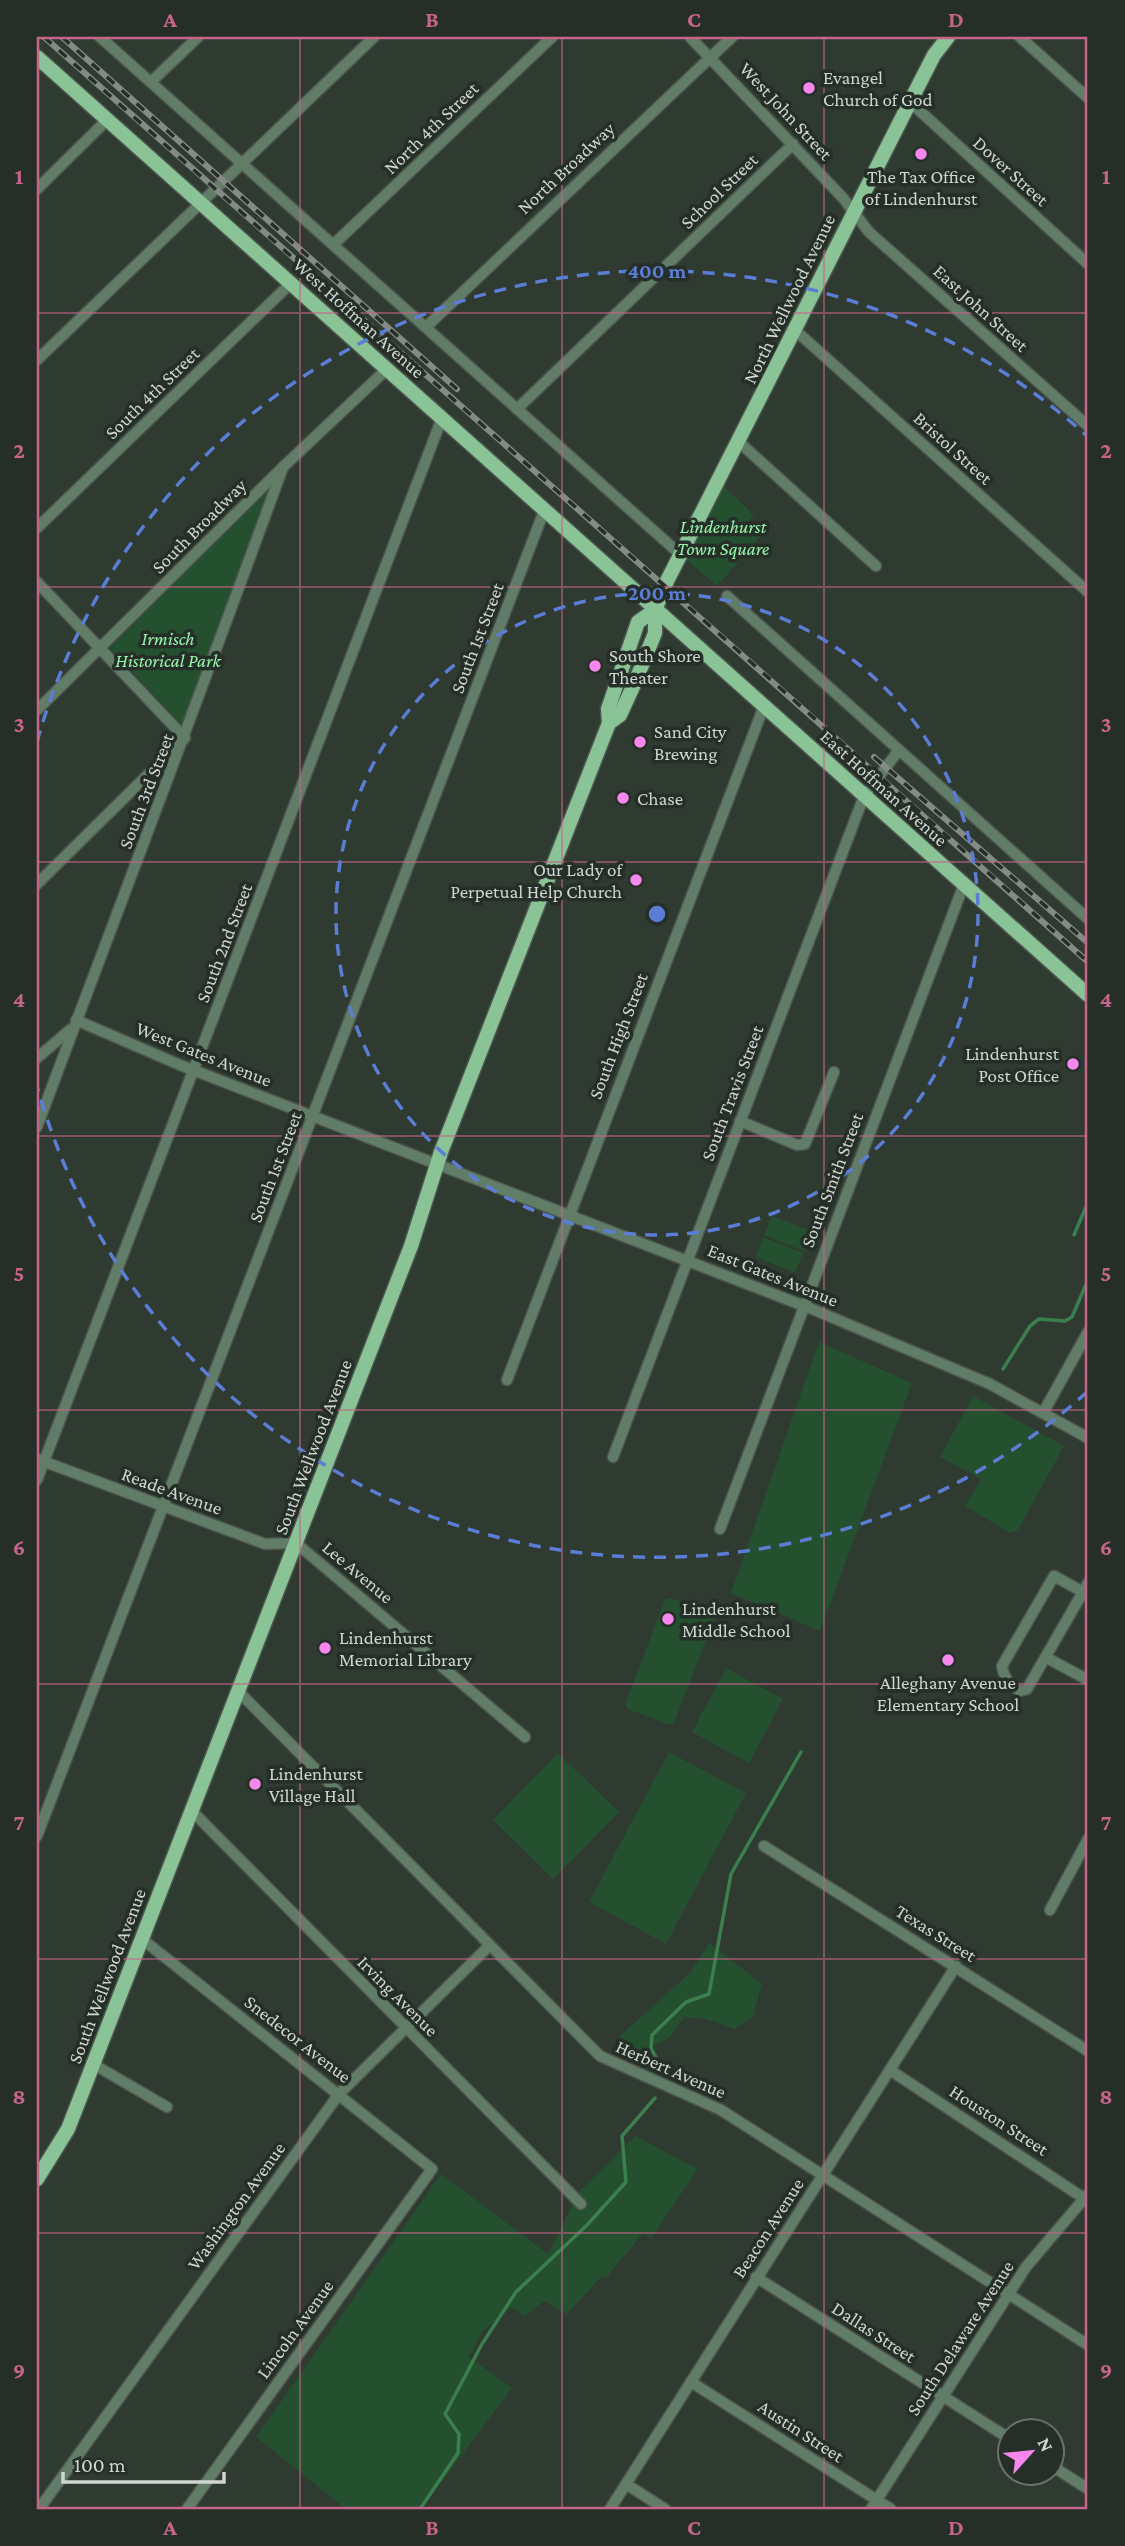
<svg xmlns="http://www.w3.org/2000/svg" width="1125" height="2546" viewBox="0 0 1125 2546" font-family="'Crimson Pro',serif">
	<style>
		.green { fill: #245030 }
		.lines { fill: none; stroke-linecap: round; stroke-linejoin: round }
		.stream { stroke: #3c7f4e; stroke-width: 3.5 }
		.minor-casing { stroke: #4c564e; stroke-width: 13 }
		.major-casing { stroke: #4c564e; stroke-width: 17 }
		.minor { stroke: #627d67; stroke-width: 10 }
		.major { stroke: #8ac396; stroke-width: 14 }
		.rail-casing { stroke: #838b84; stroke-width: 6 }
		.rail { stroke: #252f27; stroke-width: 3.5; stroke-dasharray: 10; stroke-linecap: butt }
		.grid { fill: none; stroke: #c7648a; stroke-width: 2; stroke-opacity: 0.55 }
		.ring { fill: none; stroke: #5b7dd5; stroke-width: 3.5; stroke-dasharray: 12 9 }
		.poi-dot { fill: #f688ed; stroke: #252f27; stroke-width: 2.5 }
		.labels { text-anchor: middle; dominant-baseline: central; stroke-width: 7; stroke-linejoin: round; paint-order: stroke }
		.poi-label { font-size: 19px; fill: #cfd5d0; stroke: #252f27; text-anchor: start }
		.street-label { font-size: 19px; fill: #cfd5d0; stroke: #252f27 }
		.park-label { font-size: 19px; font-style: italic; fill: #97f4ac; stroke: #252f27 }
		.centre { fill: #5b7dd5; stroke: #252f27; stroke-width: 3.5 }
		.ring-label { font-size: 21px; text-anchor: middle; font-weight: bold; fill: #5b7dd5; stroke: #252f27; stroke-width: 7; stroke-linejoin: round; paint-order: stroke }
		.neatline { fill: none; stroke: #c7648a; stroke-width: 2.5 }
		.grid-label { font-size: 23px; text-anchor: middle; font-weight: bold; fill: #c7648a }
	</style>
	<rect width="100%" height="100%" fill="#2f3a31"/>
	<g class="green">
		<path d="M 273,483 L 182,725 L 110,648 Z"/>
		<path d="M 720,483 L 754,515 L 747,523 L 761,536 L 717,586 L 683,556 Z"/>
		<path d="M 772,1216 L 811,1231 L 804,1251 L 764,1235 Z"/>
		<path d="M 763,1237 L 803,1253 L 795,1273 L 756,1257 Z"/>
		<path d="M 819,1342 L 912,1383 L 820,1631 L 731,1593 Z"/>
		<path d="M 973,1396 L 1064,1446 L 1018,1530 L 1010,1533 L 965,1506 L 981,1479 L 940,1457 Z"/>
		<path d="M 670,1598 L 712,1614 L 714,1619 L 674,1723 L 669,1725 L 628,1709 L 625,1704 L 665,1600 Z"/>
		<path d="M 726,1668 L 783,1699 L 749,1763 L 692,1732 Z"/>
		<path d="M 669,1752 L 746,1793 L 666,1944 L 589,1902 Z"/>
		<path d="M 558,1753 L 619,1812 L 553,1879 L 493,1820 Z"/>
		<path d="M 709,1943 L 762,1984 L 753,2016 L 735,2029 L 706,2019 L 684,2017 L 670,2037 L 633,2058 L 618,2038 L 691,1972 Z"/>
		<path d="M 635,2136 L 698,2169 L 651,2238 L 643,2233 L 606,2278 L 602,2276 L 567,2314 L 544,2301 L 525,2316 L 511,2307 L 482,2332 L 469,2357 L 512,2388 L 421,2509 L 346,2509 L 256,2437 L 441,2174 L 548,2254 L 579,2192 Z"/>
	</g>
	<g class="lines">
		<g class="stream">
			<path d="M 1074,1235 L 1088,1202"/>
			<path d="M 1003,1369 L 1030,1326 L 1039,1319 L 1065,1321 L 1072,1317 L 1087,1282"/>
			<path d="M 662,2069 L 651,2048 L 652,2035 L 686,2002 L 709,1994 L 731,1874 L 801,1752"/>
			<path d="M 420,2509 L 458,2453 L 459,2434 L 445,2414 L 482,2344 L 516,2292 L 586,2226 L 626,2182 L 622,2136 L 655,2098"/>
		</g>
		<g class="minor-casing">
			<g id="minor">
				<path d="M 100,37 L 682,556"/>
				<path d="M 690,37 L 843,198 L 869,232 L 1088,426"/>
				<path d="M 1020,37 L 1088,98"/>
				<path d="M 151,82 L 198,37"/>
				<path d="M 910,102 L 1088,264"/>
				<path d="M 37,189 L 107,120"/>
				<path d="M 334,244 L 552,37"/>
				<path d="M 426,327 L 732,37"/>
				<path d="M 795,330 L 1088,592"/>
				<path d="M 37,360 L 374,37"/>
				<path d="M 517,409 L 793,144"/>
				<path d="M 739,442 L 876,566"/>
				<path d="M 37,528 L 291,283"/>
				<path d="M 37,582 L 185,738 L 37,884"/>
				<path d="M 727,596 L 1088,919"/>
				<path d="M 37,710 L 283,467 L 387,369"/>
				<path d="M 76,1020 L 180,1065 L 812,1309 L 990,1384 L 1088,1438"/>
				<path d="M 37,1058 L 71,1029"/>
				<path d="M 740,1121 L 797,1145 L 805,1144 L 834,1072"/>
				<path d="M 37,1127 C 119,907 203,688 283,467"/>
				<path d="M 507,1380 L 764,706"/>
				<path d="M 1043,1413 L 1088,1332"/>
				<path d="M 613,1457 L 864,796 L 899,750"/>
				<path d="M 37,1459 L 265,1544 L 296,1543 L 525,1737"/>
				<path d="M 37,1480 L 442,418"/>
				<path d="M 720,1529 L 964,884"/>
				<path d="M 1083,1592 L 1054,1576 L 1002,1666 C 1004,1678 1009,1684 1020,1691 L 1027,1689 L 1083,1592 L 1088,1583"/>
				<path d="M 1047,1658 L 1088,1680"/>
				<path d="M 239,1692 L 600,2056 L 721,2110 L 1088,2345"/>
				<path d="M 192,1811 L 581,2204"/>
				<path d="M 37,1836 L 544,511"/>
				<path d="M 764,1846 L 1088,2051"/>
				<path d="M 1050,1910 L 1088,1839"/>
				<path d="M 142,1939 L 432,2169 L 187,2509"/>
				<path d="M 93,2064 L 167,2107"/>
				<path d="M 890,2070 L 1088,2201"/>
				<path d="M 756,2277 L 1010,2439"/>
				<path d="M 691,2382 L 891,2509"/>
				<path d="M 1052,2466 L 1088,2489"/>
				<path d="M 626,2484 L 665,2509"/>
				<path d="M 39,2509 L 339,2094 L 489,1946"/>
				<path d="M 610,2509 L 956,1966"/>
				<path d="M 871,2509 L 1026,2267 L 1088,2194"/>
			</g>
		</g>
		<g class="major-casing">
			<g id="major">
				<path d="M 37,57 L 1088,995"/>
				<path d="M 609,723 L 620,715 L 636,680 L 655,633 L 655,610 L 667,581 L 910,102 L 934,55 L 948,37"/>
				<path d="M 37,2179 L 68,2129 L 411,1246 L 441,1152 L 609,723 L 608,709 L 638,622 L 655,610"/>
			</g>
		</g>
		<use href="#minor" class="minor"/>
		<use href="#major" class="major"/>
		<g class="rail-casing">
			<g id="rail">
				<path d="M 44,37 C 391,346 742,652 1088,962"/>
				<path d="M 62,37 L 457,389"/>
				<path d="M 874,757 L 1088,943"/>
			</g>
		</g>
		<use href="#rail" class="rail"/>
	</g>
	<path class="grid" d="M 300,37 L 300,2509M 562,37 L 562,2509M 824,37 L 824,2509M 37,313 L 1088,313M 37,587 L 1088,587M 37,862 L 1088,862M 37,1136 L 1088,1136M 37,1410 L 1088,1410M 37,1684 L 1088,1684M 37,1959 L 1088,1959M 37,2233 L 1088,2233"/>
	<g class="ring">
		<circle cx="657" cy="914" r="321"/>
		<path d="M1087 1392A643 643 0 0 1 37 1086M37 742A643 643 0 0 1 1087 436"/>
	</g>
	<g class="poi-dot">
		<circle cx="809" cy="88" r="7"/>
		<circle cx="921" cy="154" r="7"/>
		<circle cx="595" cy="666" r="7"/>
		<circle cx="640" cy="742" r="7"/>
		<circle cx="623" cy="798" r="7"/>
		<circle cx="636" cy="880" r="7"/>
		<circle cx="1073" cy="1064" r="7"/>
		<circle cx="668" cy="1619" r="7"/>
		<circle cx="325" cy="1648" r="7"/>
		<circle cx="948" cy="1660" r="7"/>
		<circle cx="255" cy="1784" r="7"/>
	</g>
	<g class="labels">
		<g class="poi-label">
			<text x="823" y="77">Evangel<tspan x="823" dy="22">Church of God</tspan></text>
			<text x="921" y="176" text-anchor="middle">The Tax Office<tspan x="921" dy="22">of Lindenhurst</tspan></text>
			<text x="609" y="655">South Shore<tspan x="609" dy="22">Theater</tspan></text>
			<text x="654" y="731">Sand City<tspan x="654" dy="22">Brewing</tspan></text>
			<text x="637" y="798">Chase</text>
			<text x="622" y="869" text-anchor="end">Our Lady of<tspan x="622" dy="22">Perpetual Help Church</tspan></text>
			<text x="1059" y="1053" text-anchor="end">Lindenhurst<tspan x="1059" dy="22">Post Office</tspan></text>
			<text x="682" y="1608">Lindenhurst<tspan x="682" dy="22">Middle School</tspan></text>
			<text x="339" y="1637">Lindenhurst<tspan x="339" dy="22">Memorial Library</tspan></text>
			<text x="948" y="1682" text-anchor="middle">Alleghany Avenue<tspan x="948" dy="22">Elementary School</tspan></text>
			<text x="269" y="1773">Lindenhurst<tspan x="269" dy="22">Village Hall</tspan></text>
		</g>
		<g class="street-label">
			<text transform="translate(786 111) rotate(47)">West John Street</text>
			<text transform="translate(431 128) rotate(-44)">North 4th Street</text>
			<text transform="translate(566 168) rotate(-43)">North Broadway</text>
			<text transform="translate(1011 171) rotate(42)">Dover Street</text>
			<text transform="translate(719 191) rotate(-44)">School Street</text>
			<text transform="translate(789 299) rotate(-64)">North Wellwood Avenue</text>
			<text transform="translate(981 308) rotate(42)">East John Street</text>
			<text transform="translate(359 318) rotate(42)">West Hoffman Avenue</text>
			<text transform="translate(152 393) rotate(-44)">South 4th Street</text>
			<text transform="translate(953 448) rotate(42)">Bristol Street</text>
			<text transform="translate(199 526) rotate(-45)">South Broadway</text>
			<text transform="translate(477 638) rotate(-69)">South 1st Street</text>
			<text transform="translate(884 788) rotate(42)">East Hoffman Avenue</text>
			<text transform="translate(146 791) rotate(-69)">South 3rd Street</text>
			<text transform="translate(224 943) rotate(-69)">South 2nd Street</text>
			<text transform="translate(618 1036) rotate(-69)">South High Street</text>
			<text transform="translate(204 1054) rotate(22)">West Gates Avenue</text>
			<text transform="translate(732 1093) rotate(-69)">South Travis Street</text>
			<text transform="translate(275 1167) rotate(-69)">South 1st Street</text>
			<text transform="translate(832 1180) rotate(-69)">South Smith Street</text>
			<text transform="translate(773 1275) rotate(22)">East Gates Avenue</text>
			<text transform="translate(313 1447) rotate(-69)">South Wellwood Avenue</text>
			<text transform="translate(172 1491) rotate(20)">Reade Avenue</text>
			<text transform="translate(358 1572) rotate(40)">Lee Avenue</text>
			<text transform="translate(936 1933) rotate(32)">Texas Street</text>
			<text transform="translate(107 1976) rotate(-69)">South Wellwood Avenue</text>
			<text transform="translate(398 1996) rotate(45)">Irving Avenue</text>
			<text transform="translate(298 2039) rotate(38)">Snedecor Avenue</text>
			<text transform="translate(671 2069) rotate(24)">Herbert Avenue</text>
			<text transform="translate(999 2120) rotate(33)">Houston Street</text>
			<text transform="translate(236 2206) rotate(-54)">Washington Avenue</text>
			<text transform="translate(768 2228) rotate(-57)">Beacon Avenue</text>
			<text transform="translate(295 2329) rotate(-54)">Lincoln Avenue</text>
			<text transform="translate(874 2332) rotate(33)">Dallas Street</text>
			<text transform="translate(960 2338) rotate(-57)">South Delaware Avenue</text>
			<text transform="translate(801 2431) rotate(33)">Austin Street</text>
		</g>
		<g class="park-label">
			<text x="723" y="526">Lindenhurst<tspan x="723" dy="22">Town Square</tspan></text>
			<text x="168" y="638">Irmisch<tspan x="168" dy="22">Historical Park</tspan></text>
		</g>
	</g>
	<circle cx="657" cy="914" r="10" class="centre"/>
	<g class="ring-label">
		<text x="657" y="278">400 m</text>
		<text x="657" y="600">200 m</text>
	</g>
	<rect width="1125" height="2546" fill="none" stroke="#252f27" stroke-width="77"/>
	<g transform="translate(1031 2452) rotate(63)"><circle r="33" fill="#252f27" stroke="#69716b" stroke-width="2"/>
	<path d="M0-5L12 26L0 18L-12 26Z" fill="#f688ed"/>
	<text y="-10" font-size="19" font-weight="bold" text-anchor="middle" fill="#cfd5d0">N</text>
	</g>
	<path d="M63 2472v10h161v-10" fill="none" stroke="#cfd5d0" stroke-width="3.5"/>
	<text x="74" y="2472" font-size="21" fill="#cfd5d0" stroke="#252f27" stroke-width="5" paint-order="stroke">100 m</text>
	<rect x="38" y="38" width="1048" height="2470" class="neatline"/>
	<g class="grid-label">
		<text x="170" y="27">A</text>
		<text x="432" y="27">B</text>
		<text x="694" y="27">C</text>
		<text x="956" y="27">D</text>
		<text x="19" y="184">1</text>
		<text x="1106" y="184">1</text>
		<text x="19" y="458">2</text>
		<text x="1106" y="458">2</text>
		<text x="19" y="732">3</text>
		<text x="1106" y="732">3</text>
		<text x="19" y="1007">4</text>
		<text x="1106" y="1007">4</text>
		<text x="19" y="1281">5</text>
		<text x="1106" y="1281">5</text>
		<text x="19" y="1555">6</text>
		<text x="1106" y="1555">6</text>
		<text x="19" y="1830">7</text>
		<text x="1106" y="1830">7</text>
		<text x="19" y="2104">8</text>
		<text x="1106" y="2104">8</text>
		<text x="19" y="2378">9</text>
		<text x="1106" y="2378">9</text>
		<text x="170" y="2535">A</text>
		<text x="432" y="2535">B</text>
		<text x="694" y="2535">C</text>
		<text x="956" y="2535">D</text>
	</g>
</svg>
